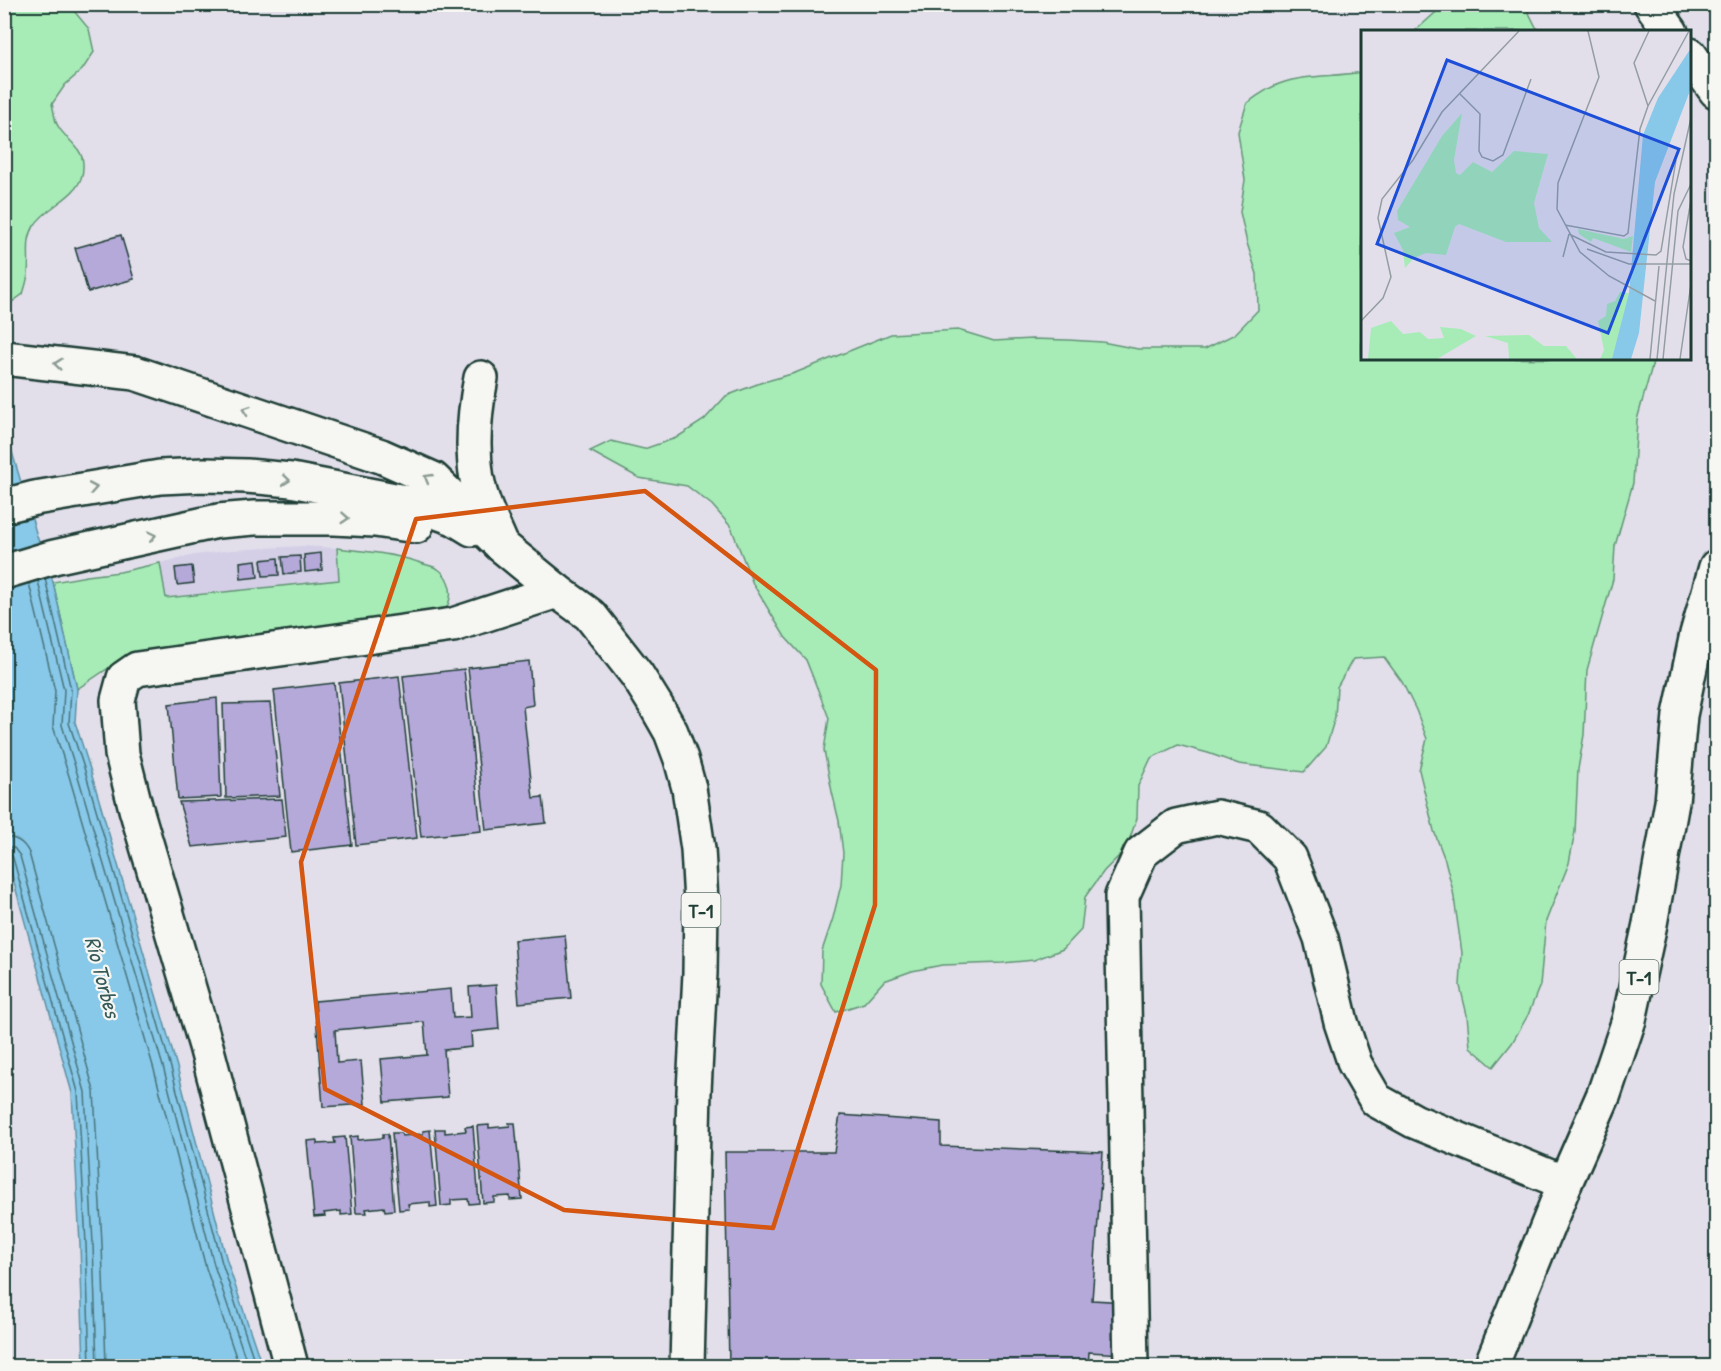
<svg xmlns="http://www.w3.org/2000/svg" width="1721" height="1371" viewBox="0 0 1721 1371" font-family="'Patrick Hand',sans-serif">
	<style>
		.built { fill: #d4cfe6 }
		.green { fill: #a7ecb7; stroke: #639476; stroke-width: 1.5 }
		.water { fill: #88c8e9; stroke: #5e90a1; stroke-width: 1.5 }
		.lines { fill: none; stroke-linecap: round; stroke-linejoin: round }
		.shore { stroke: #49757c; stroke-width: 1.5 }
		.building { fill: #b5a9da; stroke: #1f3d34; stroke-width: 1.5 }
		.minor-casing { stroke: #1f3d34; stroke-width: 38 }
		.highway-casing { stroke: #1f3d34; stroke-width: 38 }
		.minor { stroke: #f6f6f2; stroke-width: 33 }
		.highway { stroke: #f6f6f2; stroke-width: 33 }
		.oneway { stroke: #8a9a93 }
		.marked { fill: none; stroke: #d45610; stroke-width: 4.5; stroke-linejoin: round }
		.labels { text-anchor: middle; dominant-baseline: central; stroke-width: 4.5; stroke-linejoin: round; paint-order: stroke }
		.shield { fill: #f6f6f2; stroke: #60746d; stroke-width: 1.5 }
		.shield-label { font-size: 20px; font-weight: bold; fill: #1f3d34 }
		.water-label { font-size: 22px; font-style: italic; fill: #345958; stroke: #f6f6f2 }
		.inset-road { fill: none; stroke: #949ea2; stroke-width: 1.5 }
		.view { fill: #1d4ed8; fill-opacity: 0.15; stroke: #1d4ed8; stroke-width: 3 }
		.inset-edge { fill: none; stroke: #1f3d34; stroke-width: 3 }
	</style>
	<rect width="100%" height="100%" fill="#e2dfeb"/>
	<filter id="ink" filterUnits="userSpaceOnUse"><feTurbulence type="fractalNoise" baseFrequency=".0167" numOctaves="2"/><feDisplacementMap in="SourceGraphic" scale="12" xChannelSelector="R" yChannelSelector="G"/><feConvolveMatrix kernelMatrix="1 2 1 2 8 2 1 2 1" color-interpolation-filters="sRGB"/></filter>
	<g filter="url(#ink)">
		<path class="built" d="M 302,546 L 337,548 L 339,580 L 166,598 L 160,563 L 195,555 L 231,550 Z"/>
		<g class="green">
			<path d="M 5,4 L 69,5 L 89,29 L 94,52 L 82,70 L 65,85 L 52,104 C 54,110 54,120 58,126 C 64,138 83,147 83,164 C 85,197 49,202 34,226 C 25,241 30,256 28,272 C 28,279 25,287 23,294 L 5,307 Z"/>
			<path d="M 1444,5 L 1525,5 L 1536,27 L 1541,31 L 1415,31 Z"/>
			<path d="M 1362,72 L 1362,358 L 1654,359 L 1637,420 L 1633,483 L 1615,546 L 1613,579 L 1587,670 L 1584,735 L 1578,769 L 1575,832 L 1569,863 L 1546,921 L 1540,985 L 1528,1015 L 1512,1043 L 1493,1067 L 1470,1047 L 1467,1015 L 1460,986 L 1462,953 L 1453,891 L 1445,860 L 1434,831 L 1419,770 L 1427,739 L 1416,710 L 1402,682 L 1384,657 L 1353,659 L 1337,687 L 1335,717 L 1326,747 L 1304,772 L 1239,764 L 1208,753 L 1178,745 L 1151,758 L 1138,786 L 1137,818 L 1126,849 L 1104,871 L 1085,897 L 1081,930 L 1063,949 L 1034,960 L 1003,963 L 942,965 L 912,971 L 884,981 L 864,1003 L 836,1012 L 821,984 L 822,951 L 833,918 L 841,885 L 843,853 L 839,821 L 832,792 L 824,750 L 829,718 L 806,660 L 785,637 L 753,584 L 731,527 L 712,505 L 687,486 L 639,478 L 590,451 L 611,441 L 644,449 L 676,438 L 704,420 L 726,396 L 760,383 L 795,373 L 891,334 L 958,330 L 994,341 L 1032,339 L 1068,340 L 1102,342 L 1138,349 L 1205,349 L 1235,334 L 1258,310 L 1257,274 L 1247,243 L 1240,212 L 1245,180 L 1238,132 L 1247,103 C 1257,96 1268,88 1279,84 C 1306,74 1335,77 1362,72 Z"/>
			<path d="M 337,548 C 365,551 394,554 421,563 C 426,565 433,566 438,569 C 447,575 452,588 450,598 C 447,615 436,616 422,619 L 285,630 L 131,653 L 77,689 L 53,582 L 87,576 L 120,572 L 160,563 L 166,598 L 339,580 Z"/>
		</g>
		<path class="water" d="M 4,425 L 37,536 L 53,582 L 77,689 L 75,722 L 90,769 L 177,1067 L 227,1261 L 262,1366 L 84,1366 L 80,1245 L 72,1093 L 5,850 Z"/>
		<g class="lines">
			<g class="shore">
				<path d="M 45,578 L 71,690 L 69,723 L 85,771 L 171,1068 L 222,1263 L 256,1366"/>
				<path d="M 38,581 L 64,690 L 62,725 L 77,773 L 164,1070 L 214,1265 L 248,1366"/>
				<path d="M 29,583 L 55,691 L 53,726 L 69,776 L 155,1073 L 206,1268 L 239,1366"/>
				<path d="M 4,837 C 16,837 24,842 29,853 L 94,1091 L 102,1244 L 106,1366"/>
				<path d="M 4,846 L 14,848 L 20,856 L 85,1092 L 93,1244 L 97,1366"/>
				<path d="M 4,853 L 10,854 L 13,858 L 78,1092 L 86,1244 L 90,1366"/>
			</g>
		</g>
		<g class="building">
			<path d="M 121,235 L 134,279 L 88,292 L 75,248 Z"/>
			<path d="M 321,553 L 322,570 L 305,572 L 304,555 Z"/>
			<path d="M 300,556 L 301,572 L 284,574 L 282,557 Z"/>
			<path d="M 278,558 L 279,575 L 263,576 L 261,560 Z"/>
			<path d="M 256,560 L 258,577 L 241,579 L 240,562 Z"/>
			<path d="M 192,566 L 194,583 L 177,585 L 175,568 Z"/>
			<path d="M 529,661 L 533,705 L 523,707 L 533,798 L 543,797 L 546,823 L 486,830 L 468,668 Z"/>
			<path d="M 464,669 L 481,831 L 421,837 L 403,676 Z"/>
			<path d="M 399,676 L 417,838 L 356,845 L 339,683 Z"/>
			<path d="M 334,683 L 352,845 L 291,852 L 274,690 Z"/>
			<path d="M 217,698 L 221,797 L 178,799 L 169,704 Z"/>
			<path d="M 270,703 L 280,796 L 226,798 L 223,704 Z"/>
			<path d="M 282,799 L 286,837 L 192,847 L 179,802 Z"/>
			<path d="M 565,935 L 571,998 L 519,1003 L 514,940 Z"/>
			<path d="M 496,985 L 499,1029 L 471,1032 L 472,1047 L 444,1050 L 448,1097 L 385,1102 L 381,1059 L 427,1055 L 424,1022 L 335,1030 L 337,1063 L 361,1061 L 365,1104 L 323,1107 L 315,1001 L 451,989 L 453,1018 L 471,1017 L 469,987 Z"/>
			<path d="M 840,1115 L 941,1122 L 941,1146 L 1103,1152 L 1092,1300 L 1127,1302 L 1123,1354 L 1089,1352 L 1088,1366 L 729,1366 L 725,1152 L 834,1152 Z"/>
			<path d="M 509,1123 L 515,1123 L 522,1199 L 510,1200 L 510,1196 L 494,1197 L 494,1202 L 483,1203 L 477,1126 L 489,1125 L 489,1128 L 510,1126 Z"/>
			<path d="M 473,1126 L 479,1203 L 469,1204 L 468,1199 L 451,1200 L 451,1205 L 441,1206 L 435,1129 L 445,1129 L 445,1133 L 466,1131 L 465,1127 Z"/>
			<path d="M 430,1130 L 437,1206 L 430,1207 L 430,1202 L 408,1204 L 409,1209 L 399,1210 L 392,1133 L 401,1133 L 402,1136 L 423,1134 L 423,1131 Z"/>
			<path d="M 383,1134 L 388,1134 L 394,1210 L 385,1211 L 384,1207 L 366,1209 L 367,1213 L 356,1213 L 350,1137 L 358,1136 L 358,1140 L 383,1138 Z"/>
			<path d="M 345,1137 L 352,1214 L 341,1215 L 341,1211 L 324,1213 L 325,1216 L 314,1217 L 307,1141 L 317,1140 L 317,1144 L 335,1143 L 334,1138 Z"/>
		</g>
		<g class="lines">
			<g class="minor-casing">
				<g id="minor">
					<path d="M 481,378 C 473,419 469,468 485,507 C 490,520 497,533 502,546"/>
					<path d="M 291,1366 L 206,1046 L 136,809 L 122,754 L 118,700 L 124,678 L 137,669 L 453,625 L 557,591"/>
					<path d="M 1131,1366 L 1122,896 L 1141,853 L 1176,826 L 1217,817 L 1259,827 L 1290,858 L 1321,938 L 1341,1022 L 1355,1064 L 1376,1100 L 1414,1121 L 1565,1183"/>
				</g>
			</g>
			<g class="highway-casing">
				<g id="highway">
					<path d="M 1651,4 L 1671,32"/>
					<path d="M 1690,55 L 1716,91"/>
					<path d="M 4,358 L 135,373 L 381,456 L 433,479 L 502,546 L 557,591 L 590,615 L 637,675 L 655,704 L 671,732 L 681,759 L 689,788 L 698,849 L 701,902 L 700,973 L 694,1091 L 687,1366"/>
					<path d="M 4,506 L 35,498 L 160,477 L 204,475 L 247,476 L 291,480 L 415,504 L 454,518 L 472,529"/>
					<path d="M 4,572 L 54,557 L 218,521 L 254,518 L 334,518 L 375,520 L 416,526"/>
					<path d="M 1491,1366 L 1565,1183 L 1604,1094 L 1629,1020 L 1650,924 L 1672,802 L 1680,715 L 1697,634 L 1716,567"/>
				</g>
			</g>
			<use href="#minor" class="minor"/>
			<use href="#highway" class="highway"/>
		</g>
		<defs><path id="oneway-chevron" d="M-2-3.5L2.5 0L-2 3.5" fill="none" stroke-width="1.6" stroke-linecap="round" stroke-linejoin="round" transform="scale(1.5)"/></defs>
		<g class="oneway">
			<use href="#oneway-chevron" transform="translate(58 364) rotate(-174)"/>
			<use href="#oneway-chevron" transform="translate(246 410) rotate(-161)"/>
			<use href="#oneway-chevron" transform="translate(428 478) rotate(-150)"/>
			<use href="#oneway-chevron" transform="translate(286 480) rotate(6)"/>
			<use href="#oneway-chevron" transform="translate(93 488) rotate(-10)"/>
			<use href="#oneway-chevron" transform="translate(345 518) rotate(4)"/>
			<use href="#oneway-chevron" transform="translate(152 536) rotate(-12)"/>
		</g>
	</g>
	<path class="marked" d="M 645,491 L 876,670 L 875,905 L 773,1228 L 564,1210 L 325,1089 L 301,862 L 416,519 Z"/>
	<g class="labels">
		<g class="shield">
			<rect x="681.5" y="893" width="39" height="34" rx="4.5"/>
			<rect x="1619.5" y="960" width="39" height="34" rx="4.5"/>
		</g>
		<g class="shield-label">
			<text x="701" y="910">T-1</text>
			<text x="1639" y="977">T-1</text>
		</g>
		<g class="water-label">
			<text transform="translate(103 977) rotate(75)">Río Torbes</text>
		</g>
	</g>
	<g transform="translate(1361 30)">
		<rect width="330" height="330" fill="#e2dfeb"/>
		<path d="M 101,83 L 93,130 L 95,143 L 99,145 L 112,132 L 131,142 L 153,121 L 187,124 L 173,173 L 178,198 L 191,212 L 145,212 L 98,194 L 94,197 L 85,225 L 65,223 L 53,228 L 44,238 L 42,220 L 33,203 L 49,197 L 37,190 L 36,181 L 81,106 ZM 217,199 L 263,209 L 272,206 L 270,222 L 232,208 L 230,212 L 218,204 ZM 259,262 L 268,263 L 259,309 L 251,329 L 239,329 L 243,320 L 237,291 L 245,286 L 246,274 L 254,271 ZM 30,291 L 42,304 L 59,302 L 67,309 L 83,308 L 79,297 L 100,299 L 115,306 L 76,329 L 7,329 L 10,298 ZM 168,305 L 183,316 L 205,316 L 216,329 L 148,329 L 147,313 L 124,306 Z" fill="#a7ecb7"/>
		<path d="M 330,18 L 330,58 L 294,152 L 278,303 L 270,329 L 251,329 L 268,263 L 282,105 L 297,68 Z" fill="#88c8e9"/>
		<path class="inset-road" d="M 227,1 L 238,47 L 197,153 L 196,179 L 219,222 L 248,246 L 294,271M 98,63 L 119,84 L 118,121 L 121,127 L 132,131 L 142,125 L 170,49M 287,76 L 273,33 L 288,1M 330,170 L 322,217 L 325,229 L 330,231M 204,195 L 263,206 L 267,203 L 279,99 L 287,76 L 328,1M 208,204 L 245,222 L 295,225 L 300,221 L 315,130M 226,219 L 268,234 L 330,234M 202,227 L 208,204M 0,291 L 22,268 L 30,247 L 17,188 L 21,169 L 52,130 L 81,82 L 158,1M 289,329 L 298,236M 296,329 L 313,164 L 330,88M 302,329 L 317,181 L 330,154M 319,329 L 330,254"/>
		<path class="view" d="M 86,30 L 318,119 L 247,303 L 16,214 Z"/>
		<rect width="330" height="330" class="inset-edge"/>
	</g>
	<rect width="1721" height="1371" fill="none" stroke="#f6f6f2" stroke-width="24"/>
	<rect x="12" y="12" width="1697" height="1347" fill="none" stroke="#1f3d34" stroke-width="2" filter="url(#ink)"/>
</svg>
